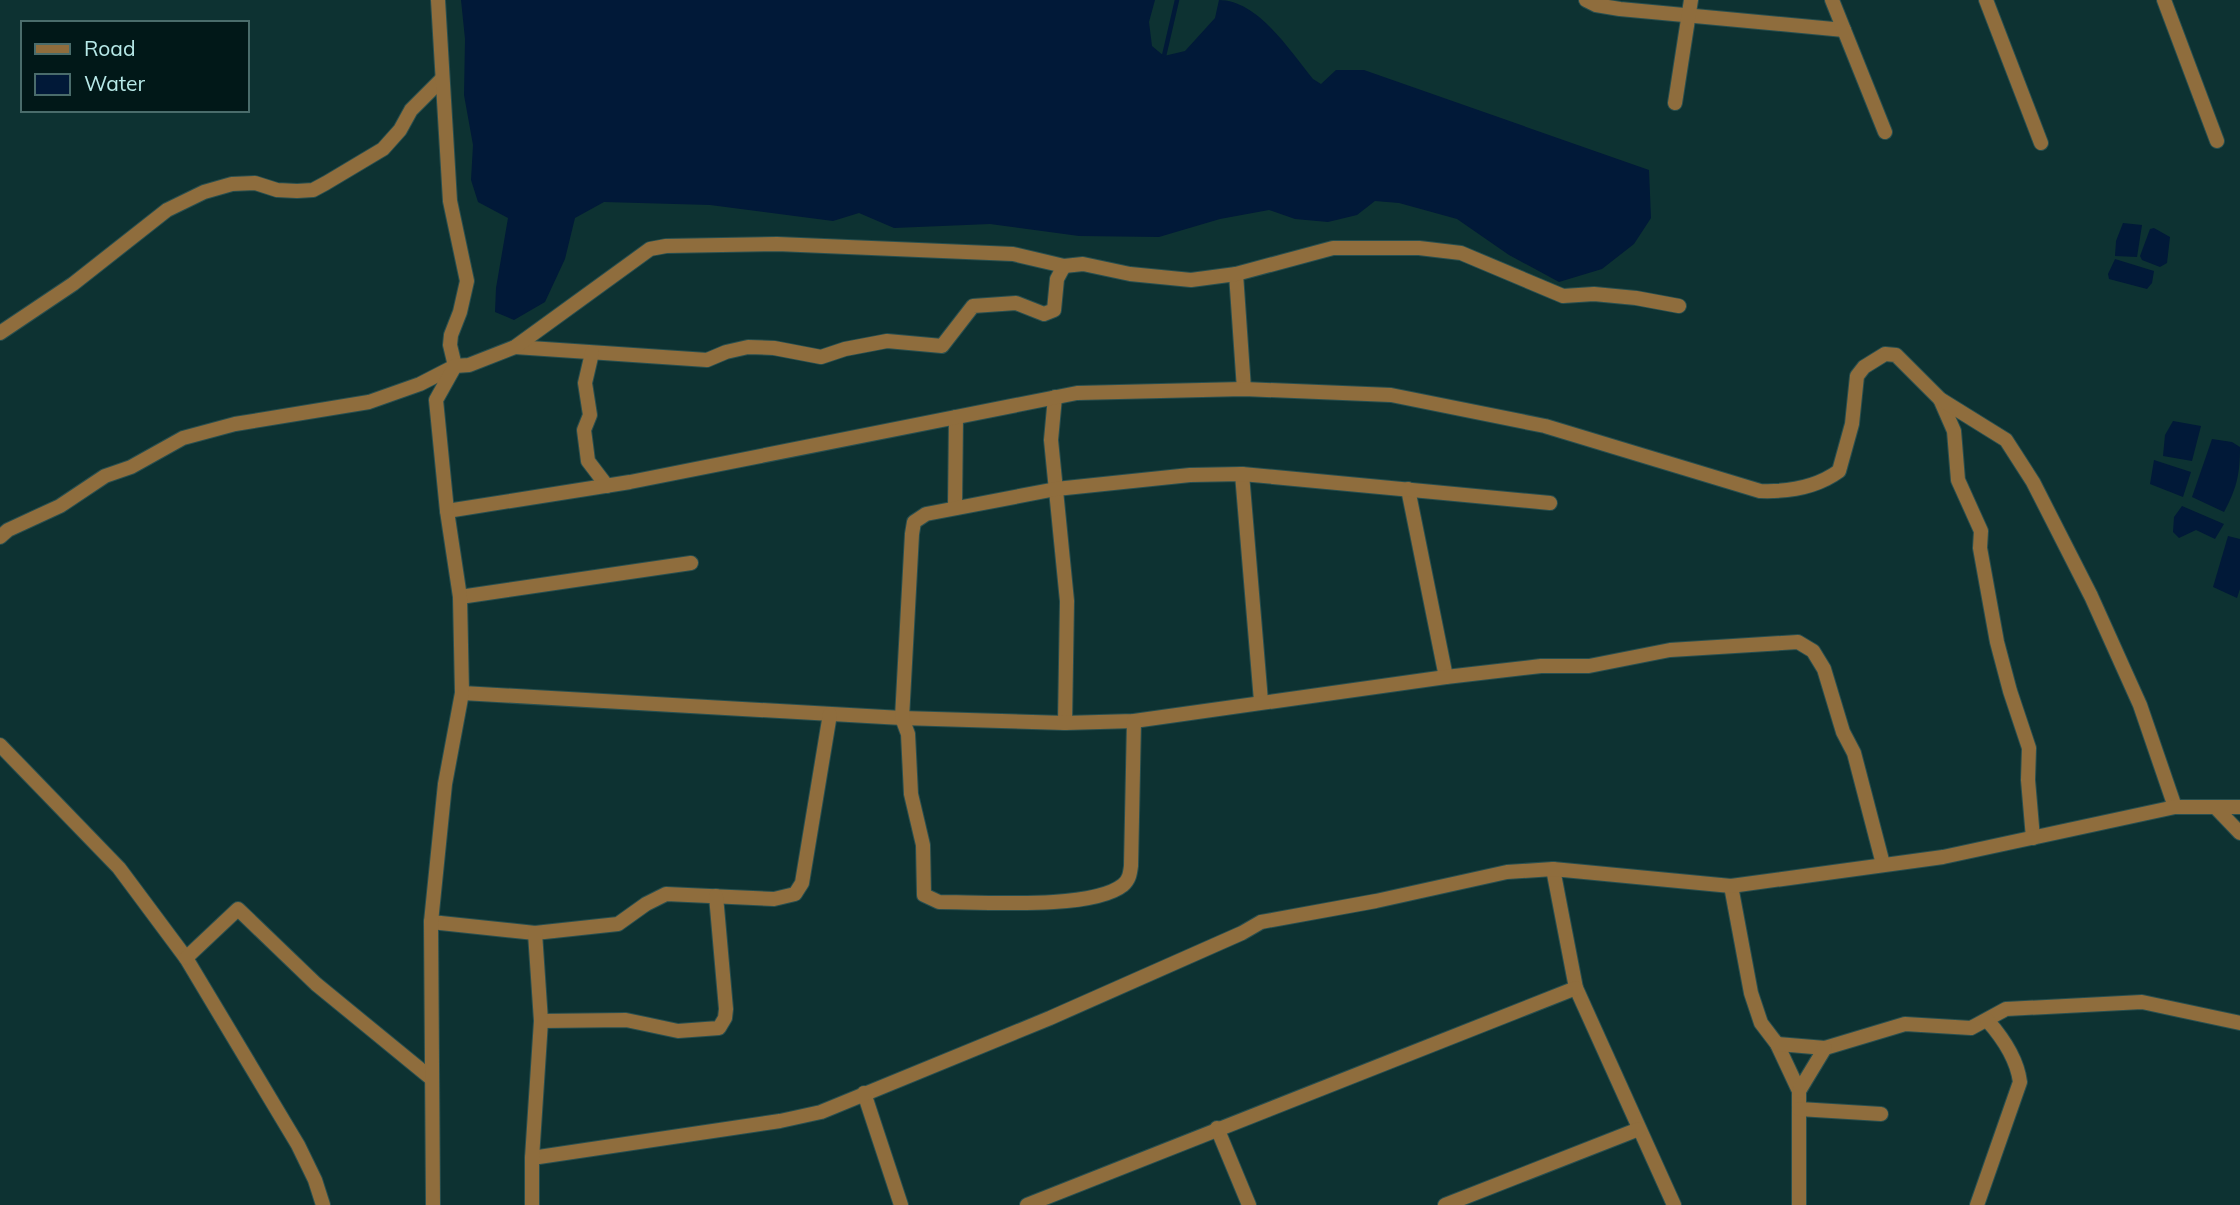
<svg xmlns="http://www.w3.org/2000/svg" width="2240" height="1205" viewBox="0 0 2240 1205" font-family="Mulish,sans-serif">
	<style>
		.water { fill: #011938 }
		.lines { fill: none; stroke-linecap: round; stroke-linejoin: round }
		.stream { stroke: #011938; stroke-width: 4.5 }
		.street-casing { stroke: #284f4f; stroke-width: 16 }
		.street { stroke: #8f6d3d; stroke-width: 14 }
	</style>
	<rect width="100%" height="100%" fill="#0d3232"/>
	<g class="water">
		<path d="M 461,0 L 1155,0 L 1149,22 L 1152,46 L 1164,56 L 1185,51 L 1215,18 L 1219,0 C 1258,0 1290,51 1313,79 L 1321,84 L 1336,70 L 1364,70 L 1649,170 L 1651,218 L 1634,244 L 1602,269 L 1559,282 L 1509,255 L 1457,219 L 1399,203 L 1375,201 L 1357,215 L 1328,222 L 1295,219 L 1269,210 L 1220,219 L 1159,237 L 1079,236 L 990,224 L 894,228 L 859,213 L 833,221 L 710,205 L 604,202 L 575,218 L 565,259 L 545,302 L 514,320 L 495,312 L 496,288 L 508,218 L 478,202 L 471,180 L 473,145 L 464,95 L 465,39 Z"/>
		<path d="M 2123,223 L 2142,225 L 2137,257 L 2115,256 L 2116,241 Z"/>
		<path d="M 2154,228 L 2170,237 L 2167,263 L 2160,267 L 2142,260 L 2140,256 L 2150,229 Z"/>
		<path d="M 2115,259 L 2154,271 L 2152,283 L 2147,289 L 2109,279 L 2108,274 Z"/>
		<path d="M 2173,421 L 2201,426 L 2192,461 L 2163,456 L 2165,435 Z"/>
		<path d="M 2212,439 L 2232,442 L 2240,447 C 2240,473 2237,488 2224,512 L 2192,497 Z"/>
		<path d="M 2154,460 L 2191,472 L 2183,497 L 2150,484 Z"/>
		<path d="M 2182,506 L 2224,524 L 2215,539 L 2196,530 L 2179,538 L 2173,532 L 2174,517 Z"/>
		<path d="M 2228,536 L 2240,539 L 2240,589 L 2237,598 L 2213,587 Z"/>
	</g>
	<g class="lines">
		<path class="stream" d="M 1164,56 L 1177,0"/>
		<g class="street-casing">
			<g id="street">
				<path d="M 1586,0 L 1596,5 L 1620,9 L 1844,30"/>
				<path d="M 1832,0 L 1885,132"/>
				<path d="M 1986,0 L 2041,143"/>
				<path d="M 2164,0 L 2217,141"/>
				<path d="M 1675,103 L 1691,0"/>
				<path d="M 1236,274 L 1244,389"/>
				<path d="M 0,333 L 73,284 L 167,210 L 204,192 L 232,184 L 255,183 L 277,190 L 297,191 L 313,190 L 326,183 L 383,149 L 400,130 L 411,110 L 441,80"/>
				<path d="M 515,347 L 707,360 L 726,352 L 748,347 L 774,348 L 821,357 L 845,349 L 887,341 L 942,346 L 973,306 L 1016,303 L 1044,314 L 1054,310 L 1057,279 L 1064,266"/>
				<path d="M 592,353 L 585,383 L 590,415 L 584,430 L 588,461 L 607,486"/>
				<path d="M 1055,397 L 1051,440 L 1067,601 L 1065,723"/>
				<path d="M 1940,399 L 1954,431 L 1958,480 L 1981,531 L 1980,548 L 1997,642 L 2010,691 L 2029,748 L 2028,780 L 2033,838"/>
				<path d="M 1242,474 L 1261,701"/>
				<path d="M 1408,489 L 1446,677"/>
				<path d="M 955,508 L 956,417"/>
				<path d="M 447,511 L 630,482 L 1077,393 L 1244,389 L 1391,395 L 1545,426 L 1760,491 C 1787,492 1817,487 1839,471 L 1852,424 L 1857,376 L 1864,367 L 1885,354 L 1896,355 L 1940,399 L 2006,440 L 2033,482 L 2091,596 L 2140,705 L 2175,807"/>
				<path d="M 0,537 L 8,530 L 60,506 L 105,476 L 131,467 L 183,438 L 235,424 L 369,402 L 420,384 L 455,366 L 450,345 L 451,335 L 460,312 L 467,281 L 450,201 L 438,0"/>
				<path d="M 460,597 L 691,563"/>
				<path d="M 462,693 L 902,718 L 1065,723 L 1134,721 L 1446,677 L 1541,666 L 1589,666 L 1670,650 L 1798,642 L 1813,651 L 1824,669 L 1843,732 L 1854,753 L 1883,864"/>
				<path d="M 1134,721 L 1131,866 C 1130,874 1129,880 1123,885 C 1092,910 981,902 939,902 L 924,895 L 923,845 L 911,794 L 908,734 L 902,718 L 912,534 L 914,522 L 926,514 L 1056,489 L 1190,475 L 1242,474 L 1550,503"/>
				<path d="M 0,745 L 119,868 L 186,958 L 298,1145 L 315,1180 L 323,1205"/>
				<path d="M 2217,809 L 2240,833"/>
				<path d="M 1553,869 L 1576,988 L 1674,1205"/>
				<path d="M 1731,886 L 1751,993 L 1761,1023 L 1777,1044 L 1799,1091 L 1799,1205"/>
				<path d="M 431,922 L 535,933 L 618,924 L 646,904 L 666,894 L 774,899 L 795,894 L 802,883 L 830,714"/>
				<path d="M 186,958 L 238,909 L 316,984 L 432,1079"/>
				<path d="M 541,1021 L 626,1020 L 678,1031 L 719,1028 L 725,1018 L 726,1009 L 716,896"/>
				<path d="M 1777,1044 L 1825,1048 L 1905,1024 L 1971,1028 L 2006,1009 L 2142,1002 L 2240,1023"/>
				<path d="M 1799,1091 L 1825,1048"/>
				<path d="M 864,1093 L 901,1205"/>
				<path d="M 1799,1109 L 1881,1114"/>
				<path d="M 1217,1128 L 1249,1205"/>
				<path d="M 532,1158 L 780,1121 L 821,1112 L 1050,1018 L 1242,933 L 1261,922 L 1376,901 L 1507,872 L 1553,869 L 1731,886 L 1943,857 L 2175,807 L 2240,807"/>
				<path d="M 433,1205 L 431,922 L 445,784 L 462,693 L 460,597 L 447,511 L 436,400 L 455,366 L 469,365 L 515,347 L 650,249 L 666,246 L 777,244 L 1013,254 L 1064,266 L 1083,264 L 1130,274 L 1191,280 L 1236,274 L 1333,248 L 1419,248 L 1461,253 L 1563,296 L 1594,294 L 1636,298 L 1679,306"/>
				<path d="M 532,1205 L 532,1158 L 541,1021 L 535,933"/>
				<path d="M 1027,1205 L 1576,988"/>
				<path d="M 1445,1205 L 1639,1129"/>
				<path d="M 1977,1205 L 2020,1082 C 2017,1058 2003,1038 1987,1020"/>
			</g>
		</g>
		<use href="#street" class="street"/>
	</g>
	<rect x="21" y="21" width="228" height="91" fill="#011818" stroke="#4a6c6b" stroke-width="2"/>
	<rect x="35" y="44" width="35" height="10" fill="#8f6d3d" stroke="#4a6c6b" stroke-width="2"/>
	<text x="84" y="56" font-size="21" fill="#b7e9e8">Road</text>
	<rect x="35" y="74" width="35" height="21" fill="#011938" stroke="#4a6c6b" stroke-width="2"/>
	<text x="84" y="91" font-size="21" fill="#b7e9e8">Water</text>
</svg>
